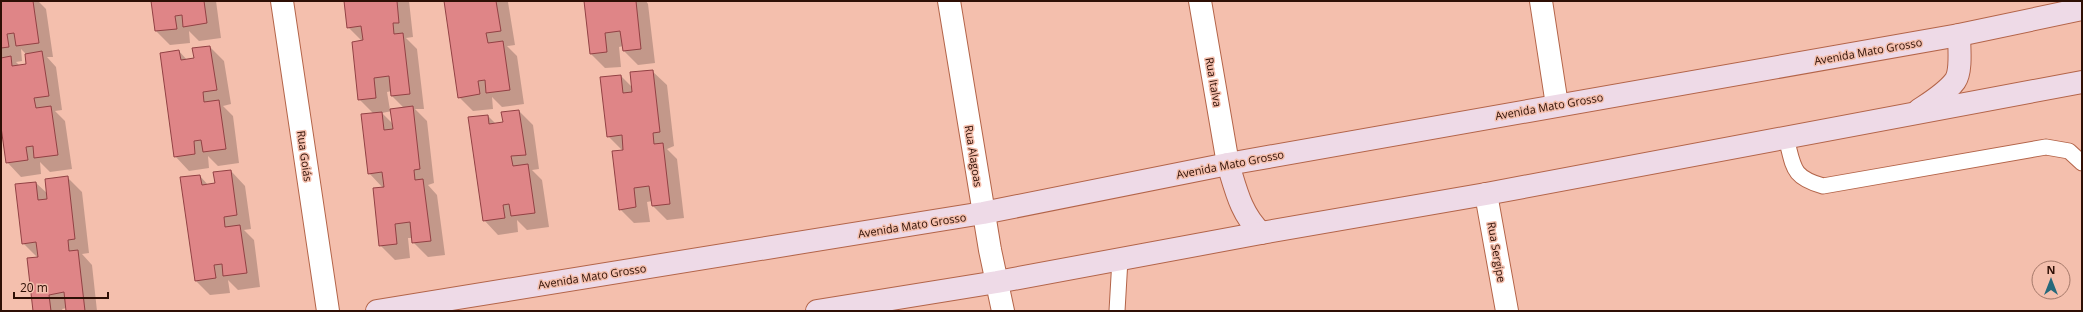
<svg xmlns="http://www.w3.org/2000/svg" width="2083" height="312" viewBox="0 0 2083 312" font-family="'Open Sans',sans-serif">
	<style>
		.shadow { fill: #0003; fill-rule: evenodd }
		.building { fill: #df8587; stroke: #924144 }
		.lines { fill: none; stroke-linecap: round; stroke-linejoin: round }
		.service-casing { stroke: #b36449; stroke-width: 17 }
		.minor-casing { stroke: #b36449; stroke-width: 24 }
		.secondary-casing { stroke: #b36449; stroke-width: 24 }
		.service { stroke: #fff; stroke-width: 15 }
		.minor { stroke: #fff; stroke-width: 22 }
		.secondary { stroke: #eedae7; stroke-width: 22 }
		.labels { text-anchor: middle; dominant-baseline: central; stroke-width: 3; stroke-linejoin: round; paint-order: stroke }
		.street-label { font-size: 11px; fill: #2e0f05; stroke: #f4bfad }
	</style>
	<rect width="100%" height="100%" fill="#f4bfad"/>
	<g class="shadow">
		<path d="M 1,1 L 38,1 L 46,9 L 53,57 L 47,57 L 56,67 L 62,110 L 55,111 L 65,121 L 72,169 L 50,172 L 40,162 L 41,174 L 21,177 L 7,162 L 1,120 ZM 21,49 L 26,54 L 27,65 L 20,66 L 16,62 L 22,61 Z"/>
		<path d="M 152,1 L 216,1 L 221,38 L 199,41 L 189,31 L 190,43 L 170,45 L 156,31 Z"/>
		<path d="M 345,1 L 409,1 L 413,37 L 406,38 L 417,49 L 424,109 L 415,109 L 427,121 L 434,183 L 428,185 L 437,195 L 445,255 L 428,257 L 413,242 L 413,238 L 408,238 L 410,258 L 395,260 L 380,245 L 383,188 L 369,173 L 374,114 L 359,99 L 363,42 L 348,27 ZM 392,91 L 392,96 L 404,108 L 390,110 L 387,92 ZM 392,111 L 393,124 L 382,113 Z"/>
		<path d="M 445,1 L 508,2 L 515,45 L 507,46 L 517,56 L 524,104 L 502,107 L 492,97 L 493,109 L 473,111 L 459,97 Z"/>
		<path d="M 585,1 L 646,1 L 648,4 L 655,63 L 638,65 L 624,51 L 623,46 L 619,47 L 621,67 L 605,68 L 591,54 Z"/>
		<path d="M 210,47 L 224,61 L 231,104 L 223,106 L 233,116 L 239,163 L 218,166 L 208,156 L 209,168 L 189,171 L 175,156 L 179,51 L 187,60 L 195,59 Z"/>
		<path d="M 652,71 L 667,85 L 674,146 L 667,149 L 677,159 L 684,218 L 667,220 L 653,206 L 652,201 L 647,202 L 650,222 L 634,223 L 620,209 L 623,151 L 608,136 L 621,76 L 633,88 Z"/>
		<path d="M 519,111 L 533,125 L 539,169 L 532,170 L 542,180 L 549,227 L 527,230 L 517,220 L 518,232 L 498,235 L 484,220 L 488,116 L 496,124 L 504,123 Z"/>
		<path d="M 231,171 L 245,186 L 251,229 L 244,230 L 254,240 L 260,287 L 238,290 L 228,280 L 230,293 L 210,295 L 196,281 L 200,176 L 208,185 L 216,183 Z"/>
		<path d="M 67,177 L 82,192 L 89,253 L 82,254 L 92,265 L 97,311 L 67,311 L 67,308 L 62,309 L 63,311 L 34,311 L 38,258 L 23,243 L 36,183 L 48,194 Z"/>
	</g>
	<g class="building">
		<path d="M 1,1 L 33,1 L 39,43 L 16,46 L 14,33 L 7,34 L 9,47 L 1,48 Z"/>
		<path d="M 151,1 L 204,1 L 207,23 L 183,27 L 182,15 L 175,16 L 177,29 L 155,31 Z"/>
		<path d="M 344,1 L 397,1 L 399,23 L 393,23 L 394,34 L 403,33 L 410,94 L 391,96 L 389,76 L 374,78 L 376,98 L 358,100 L 352,42 L 363,40 L 361,26 L 347,28 Z"/>
		<path d="M 444,1 L 496,1 L 501,31 L 486,33 L 488,43 L 503,41 L 510,90 L 486,93 L 485,80 L 478,81 L 480,94 L 458,98 Z"/>
		<path d="M 584,1 L 636,1 L 641,49 L 623,51 L 620,31 L 605,33 L 607,52 L 590,54 Z"/>
		<path d="M 210,46 L 217,90 L 203,92 L 204,102 L 219,100 L 226,149 L 203,152 L 201,140 L 194,141 L 195,154 L 174,157 L 160,53 L 179,50 L 181,60 L 194,58 L 192,48 Z"/>
		<path d="M 42,51 L 49,96 L 34,98 L 36,108 L 51,106 L 58,155 L 34,158 L 33,146 L 26,147 L 28,160 L 6,163 L 1,127 L 1,58 L 11,56 L 12,66 L 26,64 L 25,54 Z"/>
		<path d="M 653,70 L 660,132 L 653,133 L 654,144 L 663,143 L 670,204 L 652,206 L 649,186 L 634,188 L 636,207 L 619,210 L 612,151 L 623,150 L 622,135 L 607,137 L 600,77 L 621,75 L 623,93 L 632,92 L 630,72 Z"/>
		<path d="M 413,106 L 420,169 L 414,170 L 415,180 L 423,179 L 431,241 L 412,243 L 410,222 L 395,224 L 397,244 L 379,246 L 373,188 L 384,187 L 382,172 L 368,174 L 361,114 L 382,112 L 384,130 L 393,129 L 390,109 Z"/>
		<path d="M 519,110 L 526,155 L 511,156 L 513,166 L 528,164 L 535,213 L 511,216 L 509,204 L 503,205 L 505,218 L 483,221 L 468,117 L 488,115 L 489,124 L 503,122 L 501,112 Z"/>
		<path d="M 231,170 L 237,215 L 224,217 L 225,227 L 240,225 L 247,273 L 223,276 L 222,264 L 214,265 L 216,278 L 195,281 L 180,177 L 200,175 L 202,185 L 215,183 L 213,172 Z"/>
		<path d="M 68,176 L 75,239 L 68,240 L 69,251 L 78,250 L 85,311 L 66,311 L 64,292 L 49,295 L 51,311 L 33,311 L 27,258 L 38,257 L 36,242 L 22,244 L 15,184 L 36,182 L 38,200 L 47,199 L 45,179 Z"/>
	</g>
	<g class="lines">
		<g class="service-casing">
			<g id="service">
				<path d="M 1786,138 C 1794,167 1791,177 1823,186 L 2046,147 L 2069,151 L 2082,163"/>
				<path d="M 1117,311 L 1120,259"/>
			</g>
		</g>
		<g class="minor-casing">
			<g id="minor">
				<path d="M 282,1 L 328,311"/>
				<path d="M 949,1 L 990,250 L 1003,311"/>
				<path d="M 1200,1 L 1228,164"/>
				<path d="M 1541,1 L 1557,105"/>
				<path d="M 1486,194 L 1507,311"/>
			</g>
		</g>
		<g class="secondary-casing">
			<g id="secondary">
				<path d="M 1919,110 C 1931,102 1946,93 1955,81 C 1962,71 1959,46 1959,35"/>
				<path d="M 1228,164 C 1236,190 1241,214 1261,233"/>
				<path d="M 377,311 L 983,213 L 1228,164 L 1959,35 L 2082,9"/>
				<path d="M 817,311 L 997,282 L 1261,233 L 1486,194 L 2082,82"/>
			</g>
		</g>
		<use href="#service" class="service"/>
		<use href="#minor" class="minor"/>
		<use href="#secondary" class="secondary"/>
	</g>
	<g class="labels">
		<g class="street-label">
			<text transform="translate(1868 51) rotate(-10)">Avenida Mato Grosso</text>
			<text transform="translate(1214 82) rotate(80)">Rua Italva</text>
			<text transform="translate(1549 106) rotate(-10)">Avenida Mato Grosso</text>
			<text transform="translate(305 156) rotate(82)">Rua Goiás</text>
			<text transform="translate(974 156) rotate(81)">Rua Alagoas</text>
			<text transform="translate(1230 164) rotate(-11)">Avenida Mato Grosso</text>
			<text transform="translate(912 225) rotate(-9)">Avenida Mato Grosso</text>
			<text transform="translate(1497 252) rotate(80)">Rua Sergipe</text>
			<text transform="translate(592 276) rotate(-9)">Avenida Mato Grosso</text>
		</g>
	</g>
	<rect width="2083" height="312" fill="none" stroke="#2e0f05" stroke-width="4"/>
	<g transform="translate(2051 280)"><circle r="19" fill="#f4bfad" stroke="#a5796a"/>
	<path d="M0-3L7 15L0 10L-7 15Z" fill="#26697b"/>
	<text y="-6" font-size="11" font-weight="bold" text-anchor="middle" fill="#2e0f05">N</text>
	</g>
	<path d="M14 292v6h94v-6" fill="none" stroke="#2e0f05" stroke-width="2"/>
	<text x="20" y="292" font-size="12" fill="#2e0f05" stroke="#f4bfad" stroke-width="3" paint-order="stroke">20 m</text>
</svg>
